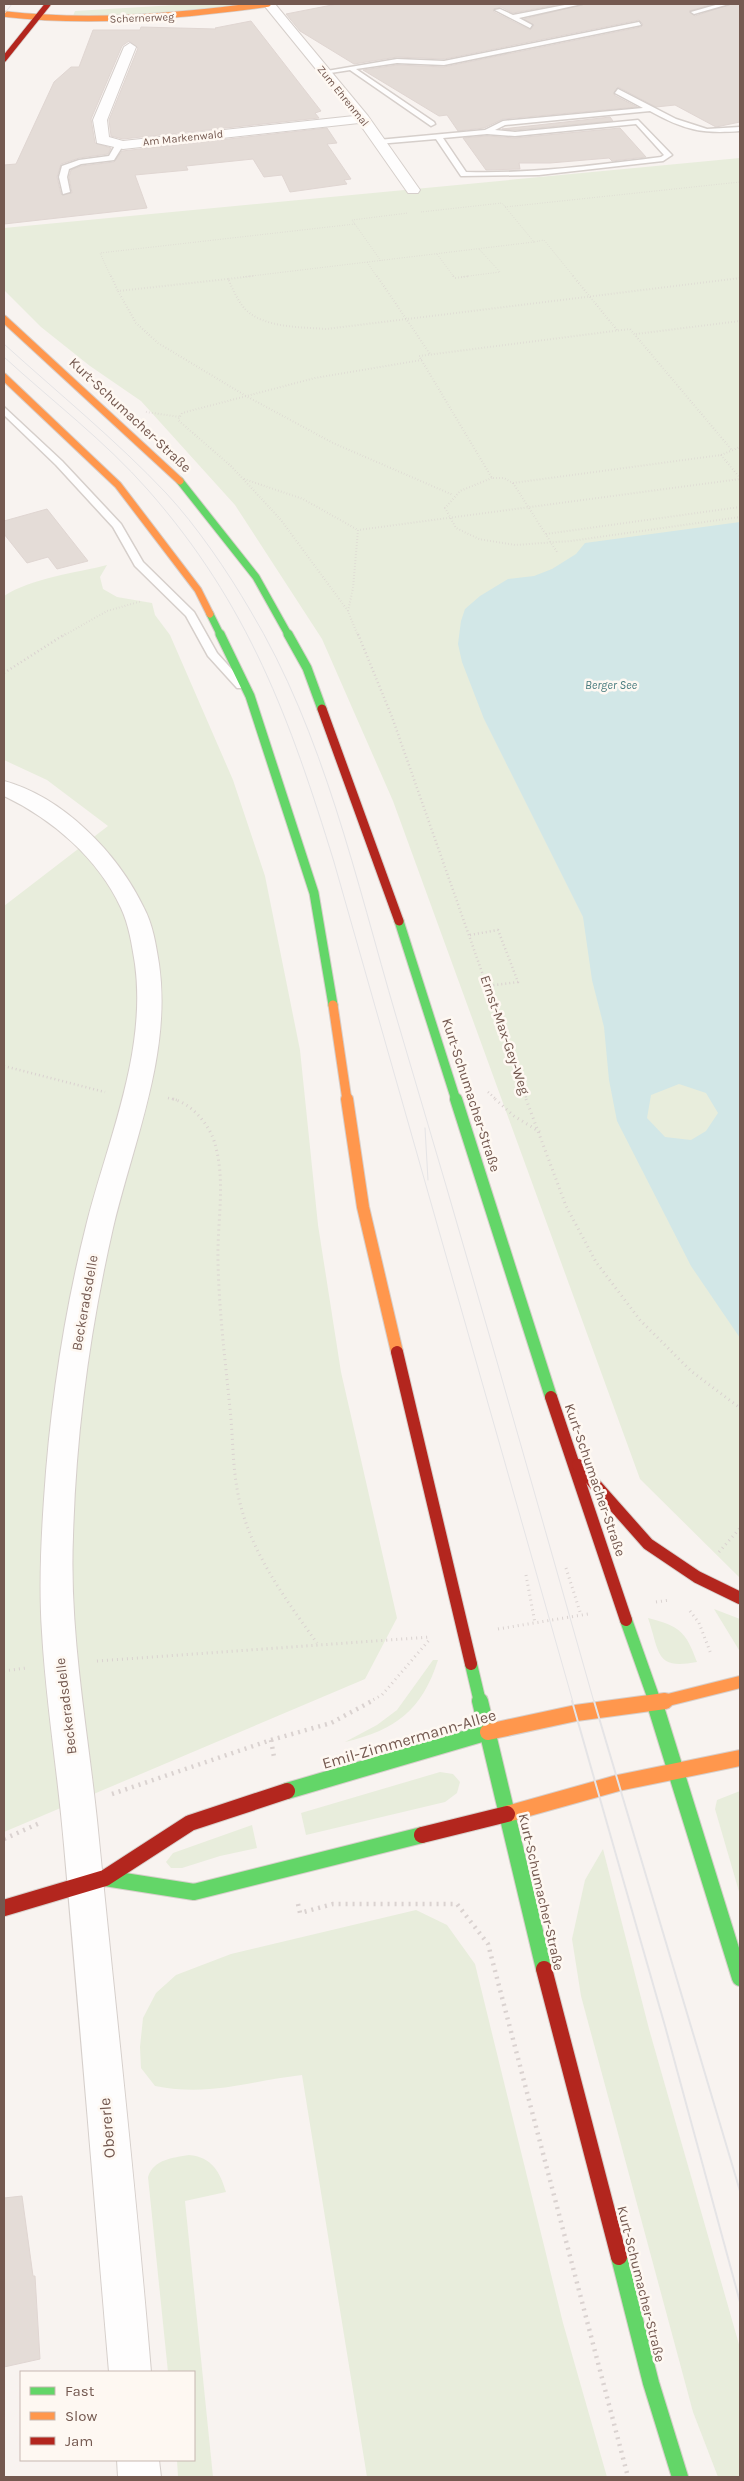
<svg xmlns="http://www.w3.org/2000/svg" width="744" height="2481" viewBox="0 0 744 2481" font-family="Karla,sans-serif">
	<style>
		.green { fill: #e8eddc }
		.water { fill: #d2e7e7; fill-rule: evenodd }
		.building { fill: #e4dcd7; stroke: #e0d6d2 }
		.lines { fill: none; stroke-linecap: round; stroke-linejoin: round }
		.lane-casing { stroke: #d6cfcb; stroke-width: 3 }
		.street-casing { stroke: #d6cfcb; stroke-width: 2 }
		.fast-far3-casing { stroke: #d7cfcb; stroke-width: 9 }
		.fast-far2-casing { stroke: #d7cfcb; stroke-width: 11 }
		.fast-far1-casing { stroke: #d7cfcb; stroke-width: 14 }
		.fast-casing { stroke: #d7cfcb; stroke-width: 18 }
		.slow-far4-casing { stroke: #d7cfcb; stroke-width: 7 }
		.slow-far3-casing { stroke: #d7cfcb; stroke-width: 9 }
		.slow-far2-casing { stroke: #d7cfcb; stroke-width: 11 }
		.slow-far1-casing { stroke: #d7cfcb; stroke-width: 14 }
		.slow-casing { stroke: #d7cfcb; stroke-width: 18 }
		.jam-far3-casing { stroke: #d7cfcb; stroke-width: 7 }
		.jam-far2-casing { stroke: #d7cfcb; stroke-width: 11 }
		.jam-far1-casing { stroke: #d7cfcb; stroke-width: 14 }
		.jam-casing { stroke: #d7cfcb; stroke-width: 18 }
		.path-far4 { stroke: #dad2d0; stroke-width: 1; stroke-dasharray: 0.5 2; stroke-linecap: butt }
		.path-far3 { stroke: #dad2d0; stroke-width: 2; stroke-dasharray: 0.5 2.5; stroke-linecap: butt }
		.path-far2 { stroke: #dad2d0; stroke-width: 2.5; stroke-dasharray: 1 3; stroke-linecap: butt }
		.path-far1 { stroke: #dad2d0; stroke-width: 3; stroke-dasharray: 1 4; stroke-linecap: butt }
		.path { stroke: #dad2d0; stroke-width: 4.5; stroke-dasharray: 2 5; stroke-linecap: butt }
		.lane { fill: #fefdfd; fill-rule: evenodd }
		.street { fill: #fefdfd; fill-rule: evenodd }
		.fast-far3 { stroke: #63d668; stroke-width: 7 }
		.fast-far2 { stroke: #63d668; stroke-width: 9 }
		.fast-far1 { stroke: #63d668; stroke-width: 12 }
		.fast { stroke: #63d668; stroke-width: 16 }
		.slow-far4 { stroke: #ff974d; stroke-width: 5.5 }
		.slow-far3 { stroke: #ff974d; stroke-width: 7 }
		.slow-far2 { stroke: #ff974d; stroke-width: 9 }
		.slow-far1 { stroke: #ff974d; stroke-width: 12 }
		.slow { stroke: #ff974d; stroke-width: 16 }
		.jam-far3 { stroke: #b3261e; stroke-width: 5.5 }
		.jam-far2 { stroke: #b3261e; stroke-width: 9 }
		.jam-far1 { stroke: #b3261e; stroke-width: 12 }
		.jam { stroke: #b3261e; stroke-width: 16 }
		.tram-far1 { stroke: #e5e4e6; stroke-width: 1 }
		.tram { stroke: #e5e4e6; stroke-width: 2 }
		.labels { text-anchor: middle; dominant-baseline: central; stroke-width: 5; stroke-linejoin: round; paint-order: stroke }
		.far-street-label { font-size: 11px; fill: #745950; stroke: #fef8f2 }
		.far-water-label { font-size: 12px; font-style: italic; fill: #487b7e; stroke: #fef8f2 }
		.street-label { font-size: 14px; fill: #745950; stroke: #fef8f2 }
		.near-street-label { font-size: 16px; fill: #745950; stroke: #fef8f2 }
	</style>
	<rect width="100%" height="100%" fill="#f8f3f0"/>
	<g class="green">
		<path d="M 192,4 L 245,4 L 208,9 L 133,16 L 73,16 L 75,11 Z"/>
		<path d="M 740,158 L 740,1578 L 640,1479 L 393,801 L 322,639 L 235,505 L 141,401 L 90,366 L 41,327 L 4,290 L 4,228 Z"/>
		<path d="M 107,565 L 100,577 L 103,589 L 117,597 L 152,603 L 155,615 L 170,635 L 233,780 L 265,876 L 300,1050 L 318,1225 L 341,1372 L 397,1618 L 365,1679 L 4,1832 L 4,906 L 108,826 L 47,780 L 4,760 L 4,596 C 31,578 76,573 107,565 Z"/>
		<path d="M 714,1609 L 740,1619 L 740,1650 L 739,1650 Z"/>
		<path d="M 648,1618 C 680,1626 686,1632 697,1662 C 655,1670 660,1653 648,1618 Z"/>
		<path d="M 433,1660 L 438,1660 C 422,1710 396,1730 345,1742 L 377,1725 L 397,1710 Z"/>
		<path d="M 440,1772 L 453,1774 L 460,1782 L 457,1793 L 445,1802 L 306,1835 L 301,1813 Z"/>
		<path d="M 740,1791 L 740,1895 L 715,1809 L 717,1800 Z"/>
		<path d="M 252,1825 L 257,1848 L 220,1856 L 182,1868 L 171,1868 L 166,1862 L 173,1853 Z"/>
		<path d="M 603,1849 L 649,2029 L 740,2348 L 740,2477 L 718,2477 L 693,2412 L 581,1996 L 572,1939 L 585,1880 Z"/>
		<path d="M 416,1910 L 447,1925 L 475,1964 L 563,2323 L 607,2477 L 367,2477 L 302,2075 C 248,2081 212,2097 155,2086 L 141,2068 L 140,2047 L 143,2018 L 156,1993 L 176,1975 L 231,1954 Z"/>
		<path d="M 189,2155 C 212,2157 220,2172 226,2192 L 185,2201 L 213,2477 L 178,2477 L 177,2460 L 194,2460 L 194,2372 L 168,2372 L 148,2177 C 154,2159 172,2158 189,2155 Z"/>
	</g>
	<path class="water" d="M 740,522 L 740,1338 L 691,1266 L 617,1121 L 609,1080 L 604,1027 L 592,980 L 583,917 L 484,719 L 462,662 L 458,644 L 461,621 L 465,609 L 480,596 L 508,579 L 534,576 L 552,569 L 576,554 L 585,543 ZM 679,1084 L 706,1093 L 718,1113 L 706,1131 L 691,1140 L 665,1137 L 647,1118 L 651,1095 Z"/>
	<g class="building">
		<path d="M 337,4 L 561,4 L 513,13 L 501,7 L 493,9 L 494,12 L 530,30 L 534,25 L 524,19 L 584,4 L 713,4 L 689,11 L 695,16 L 731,4 L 740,4 L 740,122 L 716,127 L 675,105 L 656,107 L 618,87 L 614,95 L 637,107 L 503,119 L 484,128 L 458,131 L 447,115 L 439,116 L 363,70 L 397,65 L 444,67 L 641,27 L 643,24 L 639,20 L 444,59 L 397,57 L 354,64 L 300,31 L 286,14 Z"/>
		<path d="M 251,21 L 321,111 L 315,113 L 319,118 L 123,139 L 111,136 L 109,120 L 138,48 L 129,41 L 122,46 L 91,119 L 95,143 L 111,148 L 108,154 L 79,158 L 61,164 L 57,177 L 61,194 L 72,193 L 69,177 L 71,170 L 81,166 L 114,162 L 122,151 L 327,128 L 337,143 L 327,144 L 351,179 L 344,180 L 347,184 L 290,192 L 282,175 L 264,177 L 253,159 L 186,166 L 188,170 L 135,175 L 147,208 L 4,224 L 4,165 L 16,164 L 54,82 L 71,67 L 79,67 L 93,30 L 140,30 L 141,27 L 216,29 L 215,28 Z"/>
		<path d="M 610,117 L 613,121 L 515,130 L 502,129 Z"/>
		<path d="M 620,128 L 646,157 L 612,161 L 609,158 L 550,163 L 519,163 L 520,169 L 486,170 L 463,138 L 487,136 L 515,138 Z"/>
		<path d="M 47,509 L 88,561 L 57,569 L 48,557 L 27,563 L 4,534 L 4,521 Z"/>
		<path d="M 22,2196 L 33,2276 L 35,2276 L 40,2359 L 4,2367 L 4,2198 Z"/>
	</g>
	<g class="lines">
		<g class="lane-casing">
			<g id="lane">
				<path d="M 570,4 L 582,4 L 519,18 L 532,25 L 530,28 L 495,10 L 500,9 L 513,15 Z"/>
				<path d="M 719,4 L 729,4 L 694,14 L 691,12 Z"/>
				<path d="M 639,22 L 641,25 L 444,65 L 397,63 L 356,69 L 434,122 L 435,124 L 431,126 L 350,70 L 324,74 L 321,72 L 397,59 L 444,61 Z"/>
				<path d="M 618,89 L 676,119 L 707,129 L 740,127 L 740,131 C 702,134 684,130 650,111 L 505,125 L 495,130 L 515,132 L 638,120 L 672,155 L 663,161 L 539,175 L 461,176 L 436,139 L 378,144 L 374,142 L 378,140 L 485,130 L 503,121 L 643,108 L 615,93 ZM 636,124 L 664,155 L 661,157 C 596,165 532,174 466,172 L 443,138 L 487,134 L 515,136 Z"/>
				<path d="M 117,142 L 124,144 L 114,160 L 81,164 L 69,169 L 67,177 L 70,192 L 63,194 L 59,177 L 62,166 L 79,160 L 109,156 Z"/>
				<path d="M 4,407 L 62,461 L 121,524 L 143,562 L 194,612 L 217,653 L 245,684 L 245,688 L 237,688 L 208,656 L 186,616 L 135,566 L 113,527 L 56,465 L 4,415 Z"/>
			</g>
		</g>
		<g class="street-casing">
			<g id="street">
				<path d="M 263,4 L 275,4 L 368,116 L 420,190 L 418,193 L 408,193 L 359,123 L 123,149 L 97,143 L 93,120 L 124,47 L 130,43 L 136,47 L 107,120 L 109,137 L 123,141 L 354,116 Z"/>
				<path d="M 4,781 C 63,797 118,853 144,908 C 153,925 156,945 159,964 C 172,1053 133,1143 113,1228 C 90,1329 76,1432 73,1536 C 69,1632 87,1725 97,1820 C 115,2004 136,2188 151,2372 L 109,2372 C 94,2196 80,2021 64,1845 C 58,1774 46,1703 42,1632 C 39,1588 41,1543 44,1499 C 50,1407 64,1313 87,1222 C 108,1140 147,1051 135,964 C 132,945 129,925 121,908 C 98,858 52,819 4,796 Z"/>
				<path d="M 117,2460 L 159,2460 L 161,2477 L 118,2477 Z"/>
			</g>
		</g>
		<g class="fast-far3-casing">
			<g id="fast-far3">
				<path d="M 180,481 L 256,577 L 289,636"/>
				<path d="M 210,614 L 221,636"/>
			</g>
		</g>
		<g class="fast-far2-casing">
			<g id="fast-far2">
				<path d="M 220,634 L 250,696 L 314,893 L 333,1005"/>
				<path d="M 288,634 L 307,668 L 322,709"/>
				<path d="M 399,921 L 456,1100"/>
			</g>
		</g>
		<g class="fast-far1-casing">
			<g id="fast-far1">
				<path d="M 456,1099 L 551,1397"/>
				<path d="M 626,1620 L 655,1702"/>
				<path d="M 471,1664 L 480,1702"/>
			</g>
		</g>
		<g class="fast-casing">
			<g id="fast">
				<path d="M 480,1701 L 544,1969"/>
				<path d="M 654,1701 L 740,1978"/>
				<path d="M 287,1791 L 488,1732"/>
				<path d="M 105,1878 L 194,1892 L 422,1835"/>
				<path d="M 619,2257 L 651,2383 L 680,2477"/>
			</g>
		</g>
		<g class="slow-far4-casing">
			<path id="slow-far4" d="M 4,14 C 93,24 180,16 268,4"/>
		</g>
		<g class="slow-far3-casing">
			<g id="slow-far3">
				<path d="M 4,319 L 180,481"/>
				<path d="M 4,377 L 118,485 L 198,590 L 210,614"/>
			</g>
		</g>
		<g class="slow-far2-casing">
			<path id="slow-far2" d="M 333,1005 L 347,1100"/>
		</g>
		<g class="slow-far1-casing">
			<g id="slow-far1">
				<path d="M 347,1099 L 363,1207 L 397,1352"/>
				<path d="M 660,1702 L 740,1682"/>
			</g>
		</g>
		<g class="slow-casing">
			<g id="slow">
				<path d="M 488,1732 L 576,1713 L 665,1701"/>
				<path d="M 507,1814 L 618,1783 L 740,1758"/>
			</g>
		</g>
		<g class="jam-far3-casing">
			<path id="jam-far3" d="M 4,59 L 48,4"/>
		</g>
		<g class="jam-far2-casing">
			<path id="jam-far2" d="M 322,709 L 399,921"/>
		</g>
		<g class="jam-far1-casing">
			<g id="jam-far1">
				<path d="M 397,1352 L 471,1664"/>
				<path d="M 551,1397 L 626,1620"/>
				<path d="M 578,1465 L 648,1544 L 697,1577 L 740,1598"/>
			</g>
		</g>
		<g class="jam-casing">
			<g id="jam">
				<path d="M 422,1835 L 507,1814"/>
				<path d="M 4,1908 L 105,1878 L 190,1823 L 287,1791"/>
				<path d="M 544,1969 L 619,2257"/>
			</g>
		</g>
		<g class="path-far4">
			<path d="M 505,207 L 740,182"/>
			<path d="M 421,212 L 502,203 L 534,242 L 544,240 L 574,277"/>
			<path d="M 437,254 L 454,277"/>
			<path d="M 381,261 L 352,220 L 408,213"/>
			<path d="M 367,262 L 377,277"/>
			<path d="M 111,277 L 100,253 L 355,224"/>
			<path d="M 243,277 L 534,242"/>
			<path d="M 461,277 L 500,272 L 479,249"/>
		</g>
		<g class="path-far3">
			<path d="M 111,276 L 118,291"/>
			<path d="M 253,276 L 228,279 C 233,289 238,302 246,310 C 265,328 301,327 326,329 L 740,278"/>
			<path d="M 377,276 L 430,354"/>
			<path d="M 453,276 L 455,278 L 470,276"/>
			<path d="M 573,276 L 617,330"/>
			<path d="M 228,279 L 118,291 L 136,323 L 158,343 L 246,396 L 333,443 L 453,495"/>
			<path d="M 636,334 L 740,321"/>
			<path d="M 146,412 L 180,417"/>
			<path d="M 731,449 L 630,329 L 419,356 L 492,478 L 504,478 L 513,483 L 721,455 L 740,447"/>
			<path d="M 721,455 L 740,478"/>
			<path d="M 492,478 L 460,491 L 445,508 L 456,528 L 479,539 L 515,545 L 571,541 L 740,517"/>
			<path d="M 244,479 L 303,499 L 358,530"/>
			<path d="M 513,483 L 557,552"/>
			<path d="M 546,534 L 740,507"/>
			<path d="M 348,611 L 353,588 L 358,530 L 740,479"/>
			<path d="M 63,636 L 107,611 L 142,601"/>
			<path d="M 358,636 L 348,611 L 281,520 L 232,467 L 178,420 L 182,413 L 315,378 L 422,360"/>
		</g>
		<g class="path-far2">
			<path d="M 358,634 L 392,717 L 527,1100"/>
			<path d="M 4,673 L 65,634"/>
			<path d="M 470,935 L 498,930 L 518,982 L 487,986"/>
			<path d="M 4,1066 L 105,1092"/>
			<path d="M 488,1092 L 497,1100"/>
			<path d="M 168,1098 L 177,1100"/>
		</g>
		<g class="path-far1">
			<path d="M 173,1099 C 192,1104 210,1125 215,1144 C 226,1182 217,1222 218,1261 C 219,1314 226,1366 231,1419 C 233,1444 233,1469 238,1494 C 249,1550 284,1597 317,1643"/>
			<path d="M 495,1099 L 514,1116 L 540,1132"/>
			<path d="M 526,1099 L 566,1206 L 596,1262 L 640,1320 L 691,1371 L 740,1408"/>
			<path d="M 719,1552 L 740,1528"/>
			<path d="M 566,1568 L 581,1615"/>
			<path d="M 526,1575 L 535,1623"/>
			<path d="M 656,1602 L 670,1600"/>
			<path d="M 690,1611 L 699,1623 L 711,1654"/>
			<path d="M 498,1629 L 588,1614"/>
			<path d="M 97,1661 L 430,1637"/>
			<path d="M 4,1671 L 26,1668"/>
			<path d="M 369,1702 L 382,1695 L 430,1639"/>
		</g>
		<g class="path">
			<path d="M 271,1740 L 274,1757"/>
			<path d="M 112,1794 L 271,1740 L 331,1723 L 372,1701"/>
			<path d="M 4,1839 L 42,1822"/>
			<path d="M 298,1904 L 300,1913 L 333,1904 L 457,1904 L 488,1944 L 628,2477"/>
		</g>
		<use href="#lane" class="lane"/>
		<use href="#street" class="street"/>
		<use href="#fast-far3" class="fast-far3"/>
		<use href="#fast-far2" class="fast-far2"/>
		<use href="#fast-far1" class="fast-far1"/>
		<use href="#fast" class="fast"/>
		<use href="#slow-far4" class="slow-far4"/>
		<use href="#slow-far3" class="slow-far3"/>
		<use href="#slow-far2" class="slow-far2"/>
		<use href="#slow-far1" class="slow-far1"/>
		<use href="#slow" class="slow"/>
		<use href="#jam-far3" class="jam-far3"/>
		<use href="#jam-far2" class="jam-far2"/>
		<use href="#jam-far1" class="jam-far1"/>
		<use href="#jam" class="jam"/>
		<g class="tram-far1">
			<path d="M 4,14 L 12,4"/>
			<path d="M 4,344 C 58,393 116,440 166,493 C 196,525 228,572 250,610 C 324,733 356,880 396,1016 C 464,1244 529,1473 594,1702"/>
			<path d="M 4,357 C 52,401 105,441 148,490 C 249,605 290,719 334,862 L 573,1702"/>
			<path d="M 425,1128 L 428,1180"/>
		</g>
		<g class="tram">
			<path d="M 572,1701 L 665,2026 L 740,2302"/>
			<path d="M 594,1701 L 740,2191"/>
		</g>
	</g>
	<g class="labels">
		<g class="far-street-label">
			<text transform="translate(142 18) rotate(-2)">Schernerweg</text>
			<text transform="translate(343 96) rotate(51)">Zum Ehrenmal</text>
			<text transform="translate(183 138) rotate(-6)">Am Markenwald</text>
		</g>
		<g class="far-water-label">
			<text x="611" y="685">Berger See</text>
		</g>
		<g class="street-label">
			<text transform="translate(130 415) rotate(43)">Kurt-Schumacher-Straße</text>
			<text transform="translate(505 1035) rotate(71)">Ernst-Max-Gey-Weg</text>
			<text transform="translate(471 1095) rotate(72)">Kurt-Schumacher-Straße</text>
			<text transform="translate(85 1303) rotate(-80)">Beckeradsdelle</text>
			<text transform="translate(595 1480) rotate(71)">Kurt-Schumacher-Straße</text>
			<text transform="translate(66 1706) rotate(-97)">Beckeradsdelle</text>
			<text transform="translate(541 1892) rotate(77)">Kurt-Schumacher-Straße</text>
			<text transform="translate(641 2284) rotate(76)">Kurt-Schumacher-Straße</text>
		</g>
		<g class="near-street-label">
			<text transform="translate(409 1739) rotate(-16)">Emil-Zimmermann-Allee</text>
			<text transform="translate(107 2128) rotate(-95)">Obererle</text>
		</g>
	</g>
	<rect width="744" height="2481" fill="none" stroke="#745950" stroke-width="10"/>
	<rect x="20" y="2371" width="175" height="90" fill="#fef8f2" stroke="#c7b8b1"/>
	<rect x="30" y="2387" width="25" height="8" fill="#63d668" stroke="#c7b8b1"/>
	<text x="65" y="2396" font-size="15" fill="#745950">Fast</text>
	<rect x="30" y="2412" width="25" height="8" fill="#ff974d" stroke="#c7b8b1"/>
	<text x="65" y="2421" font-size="15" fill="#745950">Slow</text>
	<rect x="30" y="2437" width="25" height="8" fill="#b3261e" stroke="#c7b8b1"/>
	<text x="65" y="2446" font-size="15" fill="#745950">Jam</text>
</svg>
